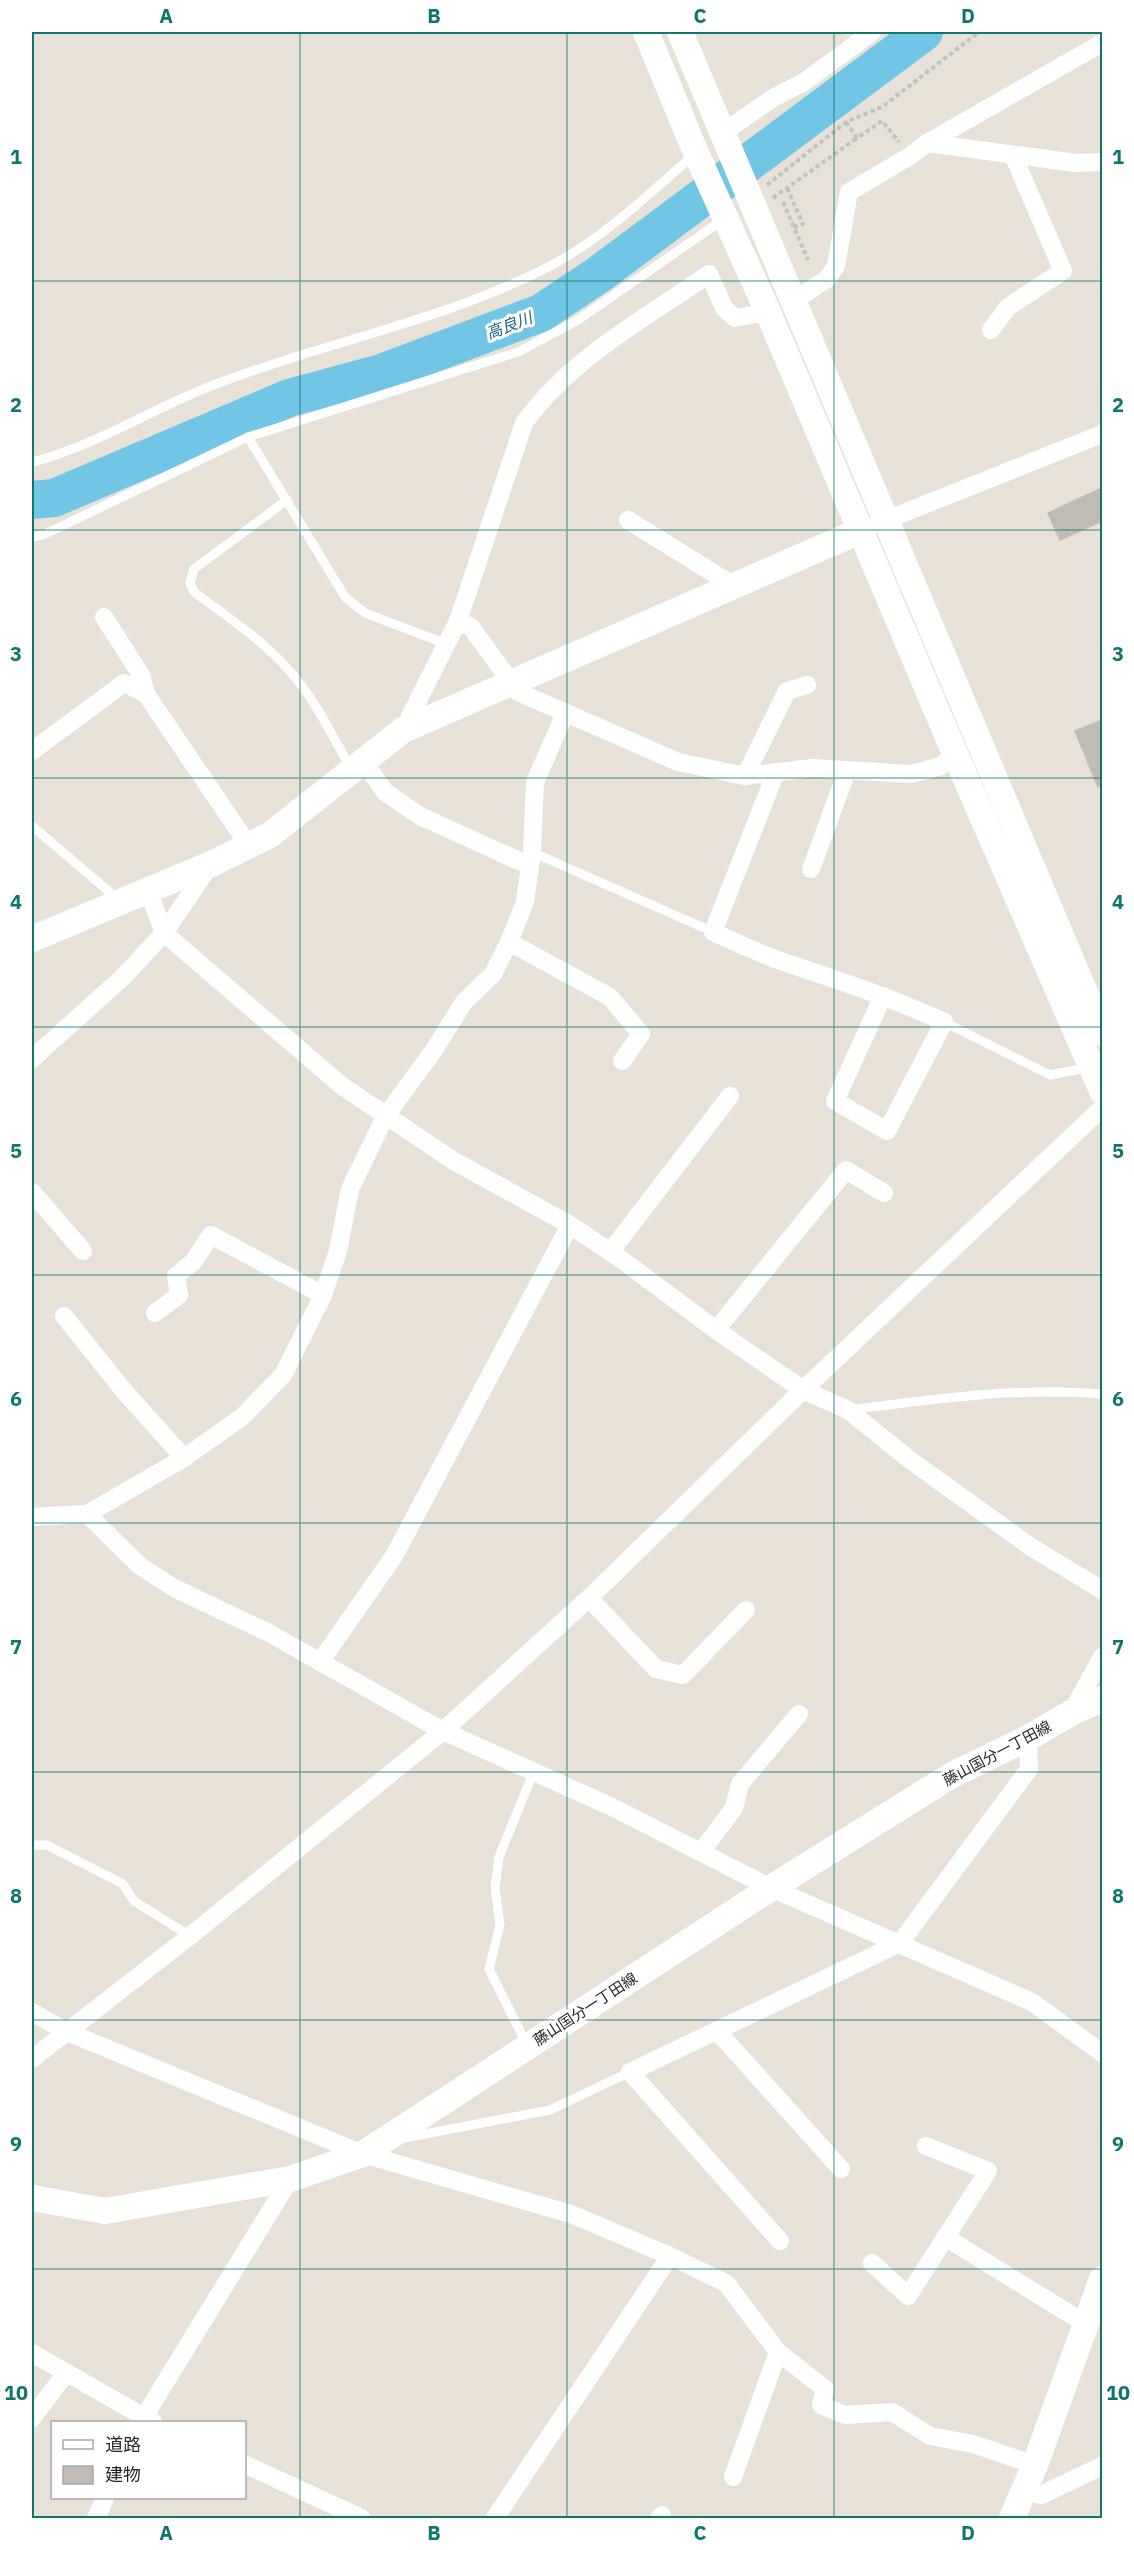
<svg xmlns="http://www.w3.org/2000/svg" width="1134" height="2550" viewBox="0 0 1134 2550" font-family="'IBM Plex Sans','Noto Sans JP',sans-serif">
	<style>
		.lines { fill: none; stroke-linecap: round; stroke-linejoin: round }
		.river { stroke: #71c6e5; stroke-width: 38 }
		.building { fill: #c0bbb5; stroke: #c3bdb3; stroke-width: 1.5 }
		.path { stroke: #c2c2c2; stroke-width: 4; stroke-dasharray: 4.5 3; stroke-linecap: butt }
		.lane { stroke: #fff; stroke-width: 9 }
		.street { stroke: #fff; stroke-width: 18 }
		.secondary { stroke: #fff; stroke-width: 26 }
		.grid { fill: none; stroke: #0f766e; stroke-width: 1.5; stroke-opacity: 0.55 }
		.labels { text-anchor: middle; dominant-baseline: central; stroke-width: 6; stroke-linejoin: round; paint-order: stroke }
		.street-label { font-size: 15px; fill: #262626; stroke: #fff }
		.water-label { font-size: 16px; font-style: italic; fill: #16638b; stroke: #fff }
		.neatline { fill: none; stroke: #0f766e; stroke-width: 2 }
		.grid-label { font-size: 20px; text-anchor: middle; font-weight: bold; fill: #0f766e }
	</style>
	<rect width="100%" height="100%" fill="#e8e1d8"/>
	<g class="lines">
		<path class="river" d="M 32,500 L 54,498 L 289,398 L 381,373 L 541,313 L 598,275 L 924,32"/>
	</g>
	<g class="building">
		<path d="M 1102,488 L 1102,521 L 1060,540 L 1048,513 Z"/>
		<path d="M 1102,720 L 1102,785 L 1098,787 L 1075,731 Z"/>
	</g>
	<g class="lines">
		<g class="path">
			<path d="M 846,122 L 857,138 L 882,121 L 899,142"/>
			<path d="M 767,185 L 846,122 L 882,107 L 979,32"/>
			<path d="M 787,188 L 803,224 L 794,227"/>
			<path d="M 773,198 L 857,138"/>
			<path d="M 783,202 L 808,260"/>
		</g>
		<g class="lane">
			<path d="M 248,437 L 345,597 L 365,613 L 447,644"/>
			<path d="M 32,462 C 47,459 60,453 75,448 C 123,429 168,402 216,384 C 328,341 448,320 554,264 C 606,236 649,193 694,155"/>
			<path d="M 287,500 L 194,569 L 190,583 L 194,592 C 226,616 260,638 287,668 C 314,697 332,735 351,769"/>
			<path d="M 32,537 L 43,535 L 248,437 L 518,352 L 578,320 L 724,219"/>
			<path d="M 32,826 L 119,900"/>
			<path d="M 532,852 L 713,932"/>
			<path d="M 944,1022 L 1050,1075 L 1091,1067"/>
			<path d="M 848,1410 C 933,1399 1017,1387 1102,1394"/>
			<path d="M 32,1845 L 47,1845 L 123,1884 L 134,1901 L 190,1936"/>
			<path d="M 527,2045 L 489,1969 L 500,1925 L 495,1888 L 499,1857 L 533,1773"/>
			<path d="M 404,2138 L 550,2110 L 630,2072"/>
		</g>
		<g class="street">
			<path d="M 724,132 L 773,98 L 804,82 L 872,32"/>
			<path d="M 927,143 L 1102,43"/>
			<path d="M 795,300 L 827,279 L 836,266 L 849,192 L 910,156 L 927,143 L 1076,163 L 1102,162"/>
			<path d="M 768,312 L 735,318 L 724,308 L 709,274 C 644,319 571,358 524,423 L 458,621 L 471,627 L 518,692 L 678,762 L 745,776 L 812,768 L 911,774 L 941,766 L 955,754"/>
			<path d="M 991,330 L 1008,307 L 1063,271 L 1013,155"/>
			<path d="M 628,520 L 734,586"/>
			<path d="M 876,524 L 1102,434"/>
			<path d="M 104,617 L 141,675 L 146,694 L 249,846"/>
			<path d="M 403,730 L 458,621"/>
			<path d="M 32,751 L 124,683 L 146,694"/>
			<path d="M 364,762 L 385,792 L 420,816 L 530,866"/>
			<path d="M 776,772 L 713,932 C 735,942 758,953 781,961 C 836,980 891,997 944,1022 L 887,1131 L 835,1101 L 883,996"/>
			<path d="M 745,776 L 787,691 L 807,685"/>
			<path d="M 811,869 L 847,771"/>
			<path d="M 148,890 L 164,933 L 342,1086 L 454,1161 L 570,1225 L 618,1257 L 716,1330 L 803,1390 L 848,1410 L 910,1460 L 1031,1547 L 1102,1590"/>
			<path d="M 509,942 L 610,997 L 641,1034 L 622,1061"/>
			<path d="M 32,1059 L 124,976 L 164,933 L 210,865"/>
			<path d="M 32,1192 L 83,1251"/>
			<path d="M 610,1252 L 730,1096"/>
			<path d="M 155,1313 L 179,1295 L 176,1276 L 193,1262 L 211,1235 L 323,1295"/>
			<path d="M 64,1316 L 124,1391 L 184,1458"/>
			<path d="M 716,1330 L 846,1170 L 884,1193"/>
			<path d="M 87,1514 L 140,1566 L 174,1588 L 269,1633 L 443,1731 L 612,1807 L 771,1888 L 1032,2002 L 1102,2053"/>
			<path d="M 32,1517 L 87,1514 L 184,1458 L 242,1417 L 283,1375 L 323,1295 L 338,1251 L 350,1189 L 385,1117 L 434,1050 L 464,1002 L 493,974 L 509,942 L 525,902 L 532,852 L 535,782 L 565,714"/>
			<path d="M 589,1598 L 656,1669 L 683,1675 L 746,1610"/>
			<path d="M 320,1662 L 394,1556 L 570,1225"/>
			<path d="M 1071,1713 L 1102,1657"/>
			<path d="M 701,1852 L 734,1808 L 740,1784 L 799,1714"/>
			<path d="M 32,2012 L 67,2032 L 363,2154 L 571,2214 L 670,2256 L 726,2283 L 778,2352 L 825,2389 L 821,2405 L 845,2415 L 892,2412 L 930,2436 L 973,2444 L 1035,2465"/>
			<path d="M 717,2031 L 841,2169"/>
			<path d="M 32,2059 L 190,1936 L 443,1731 L 589,1598 L 803,1390 L 1102,1108"/>
			<path d="M 945,2237 L 1086,2324"/>
			<path d="M 780,2241 L 630,2072 L 900,1943 L 1029,1769 L 1028,1738"/>
			<path d="M 872,2263 L 908,2296 L 988,2171 L 926,2146"/>
			<path d="M 32,2353 L 153,2422"/>
			<path d="M 32,2418 L 66,2373"/>
			<path d="M 141,2422 L 290,2179"/>
			<path d="M 244,2464 L 361,2518"/>
			<path d="M 733,2477 L 778,2352"/>
			<path d="M 1024,2491 L 1041,2495 L 1102,2466"/>
			<path d="M 96,2518 L 105,2498"/>
			<path d="M 495,2518 L 670,2256"/>
			<path d="M 659,2518 L 662,2515"/>
		</g>
		<g class="secondary">
			<path d="M 646,32 L 696,153 L 768,312 L 955,754 L 1102,1091"/>
			<path d="M 680,32 L 1102,1033"/>
			<path d="M 32,939 L 211,864 L 270,835 L 403,730 L 860,531"/>
			<path d="M 32,2198 L 105,2211 L 290,2179 L 363,2154 L 771,1888 L 952,1775 L 1028,1738 L 1071,1713 L 1102,1699"/>
			<path d="M 1012,2518 L 1035,2465 L 1102,2279"/>
		</g>
	</g>
	<path class="grid" d="M 300,32 L 300,2518M 567,32 L 567,2518M 834,32 L 834,2518M 32,281 L 1102,281M 32,530 L 1102,530M 32,778 L 1102,778M 32,1027 L 1102,1027M 32,1275 L 1102,1275M 32,1523 L 1102,1523M 32,1772 L 1102,1772M 32,2020 L 1102,2020M 32,2269 L 1102,2269"/>
	<g class="labels">
		<g class="street-label">
			<text transform="translate(997 1753) rotate(-28)">藤山国分一丁田線</text>
			<text transform="translate(585 2009) rotate(-33)">藤山国分一丁田線</text>
		</g>
		<g class="water-label">
			<text transform="translate(509 325) rotate(-21)">高良川</text>
		</g>
	</g>
	<rect width="1134" height="2550" fill="none" stroke="#ffffff" stroke-width="66"/>
	<rect x="51" y="2421" width="195" height="78" fill="#ffffff" stroke="#a8a8a8" stroke-width="1.5"/>
	<rect x="63" y="2440" width="30" height="9" fill="#ffffff" stroke="#a8a8a8" stroke-width="1.5"/>
	<text x="105" y="2451" font-size="18" fill="#262626">道路</text>
	<rect x="63" y="2466" width="30" height="18" fill="#c0bbb5" stroke="#a8a8a8" stroke-width="1.5"/>
	<text x="105" y="2481" font-size="18" fill="#262626">建物</text>
	<rect x="33" y="33" width="1068" height="2484" class="neatline"/>
	<g class="grid-label">
		<text x="166" y="23">A</text>
		<text x="434" y="23">B</text>
		<text x="700" y="23">C</text>
		<text x="968" y="23">D</text>
		<text x="16" y="164">1</text>
		<text x="1118" y="164">1</text>
		<text x="16" y="412">2</text>
		<text x="1118" y="412">2</text>
		<text x="16" y="661">3</text>
		<text x="1118" y="661">3</text>
		<text x="16" y="909">4</text>
		<text x="1118" y="909">4</text>
		<text x="16" y="1158">5</text>
		<text x="1118" y="1158">5</text>
		<text x="16" y="1406">6</text>
		<text x="1118" y="1406">6</text>
		<text x="16" y="1654">7</text>
		<text x="1118" y="1654">7</text>
		<text x="16" y="1903">8</text>
		<text x="1118" y="1903">8</text>
		<text x="16" y="2151">9</text>
		<text x="1118" y="2151">9</text>
		<text x="16" y="2400">10</text>
		<text x="1118" y="2400">10</text>
		<text x="166" y="2540">A</text>
		<text x="434" y="2540">B</text>
		<text x="700" y="2540">C</text>
		<text x="968" y="2540">D</text>
	</g>
</svg>
